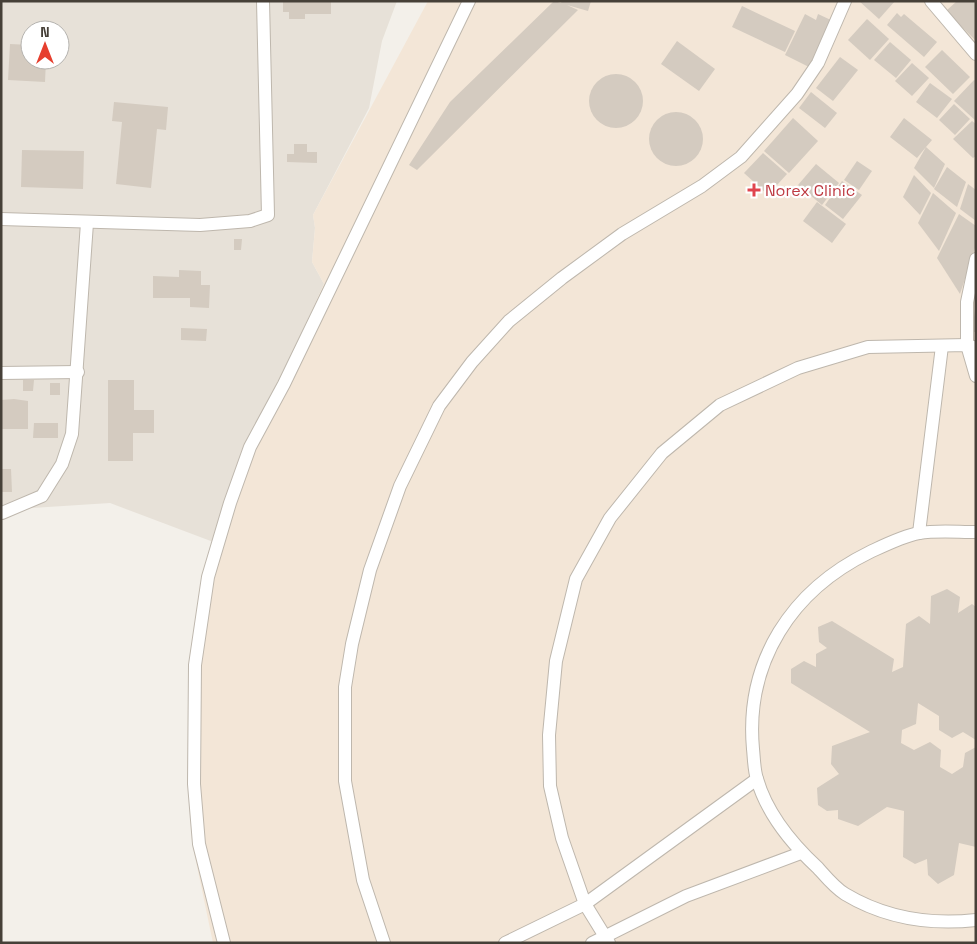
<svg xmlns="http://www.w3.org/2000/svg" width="977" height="944" viewBox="0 0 977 944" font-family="'Space Grotesk',sans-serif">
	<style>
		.residential { fill: #e7e1d8; fill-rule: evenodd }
		.commercial { fill: #f3e6d7 }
		.building { fill: #d4cbc0 }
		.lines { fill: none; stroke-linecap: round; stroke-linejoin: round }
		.minor-casing { stroke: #beb7ad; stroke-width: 14 }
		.minor { stroke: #fff; stroke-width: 12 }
		.health-dot { fill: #e0444e; stroke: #fff; stroke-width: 2 }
		.labels { text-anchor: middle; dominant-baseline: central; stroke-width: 4.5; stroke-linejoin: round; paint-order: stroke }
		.health-label { font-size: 16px; fill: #be3a42; stroke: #fff; text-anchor: start }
	</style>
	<rect width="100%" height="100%" fill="#f3f0ea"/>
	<path class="residential" d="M 1,1 L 397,1 L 382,41 L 369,108 L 313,215 L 315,228 L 312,262 L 324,284 L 254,436 L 216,543 L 110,503 L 1,510 ZM 30,30 L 60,30 L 60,60 L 30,60 Z"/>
	<path class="commercial" d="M 428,1 L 976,1 L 976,943 L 213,943 L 193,847 L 192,691 L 216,543 L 254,436 L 324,284 L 312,262 L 315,228 L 313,215 Z"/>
	<g class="building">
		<path d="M 283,1 L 331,1 L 331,14 L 305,14 L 305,19 L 289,19 L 289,12 L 283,12 Z"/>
		<path d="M 554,1 L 561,3 L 562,1 L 591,1 L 588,11 L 567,5 L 578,10 L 417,170 L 409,165 L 450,102 Z"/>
		<path d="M 859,1 L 895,1 L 879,19 Z"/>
		<path d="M 957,1 L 976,1 L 976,41 L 946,11 Z"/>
		<path d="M 742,6 L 795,31 L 785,52 L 732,27 Z"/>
		<path d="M 897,13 L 901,17 L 904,14 L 937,42 L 924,57 L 887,25 Z"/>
		<path d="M 805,14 L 816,20 L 818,14 L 833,21 L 809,67 L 785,55 Z"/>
		<path d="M 867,19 L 889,39 L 870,60 L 848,40 Z"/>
		<path d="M 677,41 L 715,69 L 699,91 L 661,64 Z"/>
		<path d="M 890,42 L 911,60 L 896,78 L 874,60 Z"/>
		<path d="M 10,44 L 30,45 L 30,60 L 46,60 L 45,82 L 8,80 Z"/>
		<path d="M 942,50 L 970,77 L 953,94 L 925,67 Z"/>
		<path d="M 840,57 L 858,70 L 833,101 L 816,88 Z"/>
		<path d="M 912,63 L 929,78 L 912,96 L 895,81 Z"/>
		<circle cx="616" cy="101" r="27"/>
		<path d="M 974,80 L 976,81 L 976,121 L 954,101 Z"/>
		<path d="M 930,83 L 952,99 L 937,118 L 916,102 Z"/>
		<path d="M 811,92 L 837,113 L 825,128 L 799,108 Z"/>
		<path d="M 114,102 L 168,107 L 166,130 L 157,129 L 151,188 L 116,184 L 122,122 L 112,121 Z"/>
		<path d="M 954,104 L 970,119 L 955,135 L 939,120 Z"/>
		<circle cx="676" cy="139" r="27"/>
		<path d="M 793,118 L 818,141 L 789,173 L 764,151 Z"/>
		<path d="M 904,118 L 932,140 L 926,147 L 945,164 L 934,188 L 914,168 L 926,147 L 917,158 L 890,137 Z"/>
		<path d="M 972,121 L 976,124 L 976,156 L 973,158 L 953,139 Z"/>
		<path d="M 294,144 L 307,144 L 307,152 L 317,152 L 317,163 L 287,162 L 287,154 L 294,154 Z"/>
		<path d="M 22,150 L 84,151 L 83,189 L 21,187 Z"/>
		<path d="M 763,153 L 787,174 L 768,195 L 744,173 Z"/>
		<path d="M 857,161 L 872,171 L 859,190 L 844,180 Z"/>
		<path d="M 816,164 L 839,183 L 822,205 L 798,185 Z"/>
		<path d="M 947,167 L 966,182 L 957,207 L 934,189 Z"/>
		<path d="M 914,175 L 931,193 L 920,215 L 903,197 Z"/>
		<path d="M 842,181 L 862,195 L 843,219 L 825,205 Z"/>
		<path d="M 968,184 L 976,190 L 976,221 L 960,209 Z"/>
		<path d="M 933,193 L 956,213 L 939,251 L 918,223 Z"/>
		<path d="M 817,202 L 846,224 L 832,243 L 803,221 Z"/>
		<path d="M 959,214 L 976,226 L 976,245 L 960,294 L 937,258 Z"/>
		<path d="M 234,239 L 242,239 L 241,250 L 234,250 Z"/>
		<path d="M 179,270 L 201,271 L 201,285 L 210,285 L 209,308 L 190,307 L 190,298 L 153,298 L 153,276 L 179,277 Z"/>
		<path d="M 975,310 L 976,310 L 976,332 L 972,332 Z"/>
		<path d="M 181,328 L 207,329 L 206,341 L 181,340 Z"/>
		<path d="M 23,380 L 34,380 L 33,391 L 23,391 Z"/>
		<path d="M 108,380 L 134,380 L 134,410 L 154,410 L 154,433 L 133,433 L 133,461 L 108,461 Z"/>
		<rect x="50" y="383" width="10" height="12"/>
		<path d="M 14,399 L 28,401 L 28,429 L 1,429 L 1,400 Z"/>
		<path d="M 34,423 L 58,423 L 58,438 L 33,438 Z"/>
		<path d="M 1,469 L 11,469 L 12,492 L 1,492 Z"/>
		<path d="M 947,589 L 960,597 L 958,613 L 972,604 L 976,607 L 976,740 L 963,732 L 952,738 L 939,730 L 939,716 L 918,703 L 916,724 L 902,730 L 901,743 L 914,750 L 930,742 L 941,750 L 940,767 L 952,774 L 963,767 L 965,753 L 976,747 L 976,847 L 959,843 L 954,875 L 938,884 L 928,875 L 927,859 L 915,864 L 903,857 L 904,811 L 887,807 L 858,826 L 838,819 L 838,810 L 827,811 L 818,805 L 817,788 L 839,774 L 831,764 L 832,746 L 870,732 L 791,683 L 791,669 L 804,661 L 816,667 L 816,654 L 827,648 L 819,642 L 818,627 L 832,621 L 894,659 L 892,672 L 903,667 L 906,624 L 919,616 L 930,624 L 931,596 Z"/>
	</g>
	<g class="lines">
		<g class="minor-casing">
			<g id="minor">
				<path d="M 931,1 L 976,54"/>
				<path d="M 1,219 L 200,225 L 250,221 L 268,215 L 263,1"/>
				<path d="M 976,259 L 967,302 L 967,345 L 976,376"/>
				<path d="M 1,373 L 78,372"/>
				<path d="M 2,513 L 42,496 L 62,464 L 72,434 L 87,223"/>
				<path d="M 976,532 C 957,532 937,530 919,533 C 903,536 885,545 870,552 C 792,590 745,661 753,749 C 754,758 754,770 757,779 C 767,814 792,844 818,868 C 826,877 835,888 845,894 C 885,918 930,925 976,920"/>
				<path d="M 919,533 L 942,346"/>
				<path d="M 224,943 L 199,844 L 194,784 L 195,665 L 208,577 L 230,503 L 250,447 L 284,384 L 469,1"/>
				<path d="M 384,943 L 363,880 L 345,781 L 345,687 L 352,644 L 370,570 L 400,486 L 439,406 L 472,362 L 509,321 L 562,278 L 622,234 L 702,186 L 741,157 L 797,94 L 818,63 L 845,1"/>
				<path d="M 505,943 L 585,904 L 757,779"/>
				<path d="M 592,943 L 686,896 L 801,853"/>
				<path d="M 609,943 L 585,904 L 562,838 L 550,786 L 549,735 L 556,661 L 576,579 L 610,518 L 662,453 L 720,405 L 798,368 L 868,347 L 967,345 L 976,348"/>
			</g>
		</g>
		<use href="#minor" class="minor"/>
	</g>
	<path class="health-dot" d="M751.5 182.5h5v5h5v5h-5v5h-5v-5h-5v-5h5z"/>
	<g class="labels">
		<g class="health-label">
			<text x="765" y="190">Norex Clinic</text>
		</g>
	</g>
	<rect width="977" height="944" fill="none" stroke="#464038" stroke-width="5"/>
	<g transform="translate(45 45)"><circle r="24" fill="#ffffff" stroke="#b5b3af"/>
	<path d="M0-4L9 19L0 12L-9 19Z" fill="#e63f2e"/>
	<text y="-8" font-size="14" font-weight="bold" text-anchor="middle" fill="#464038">N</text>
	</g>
</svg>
